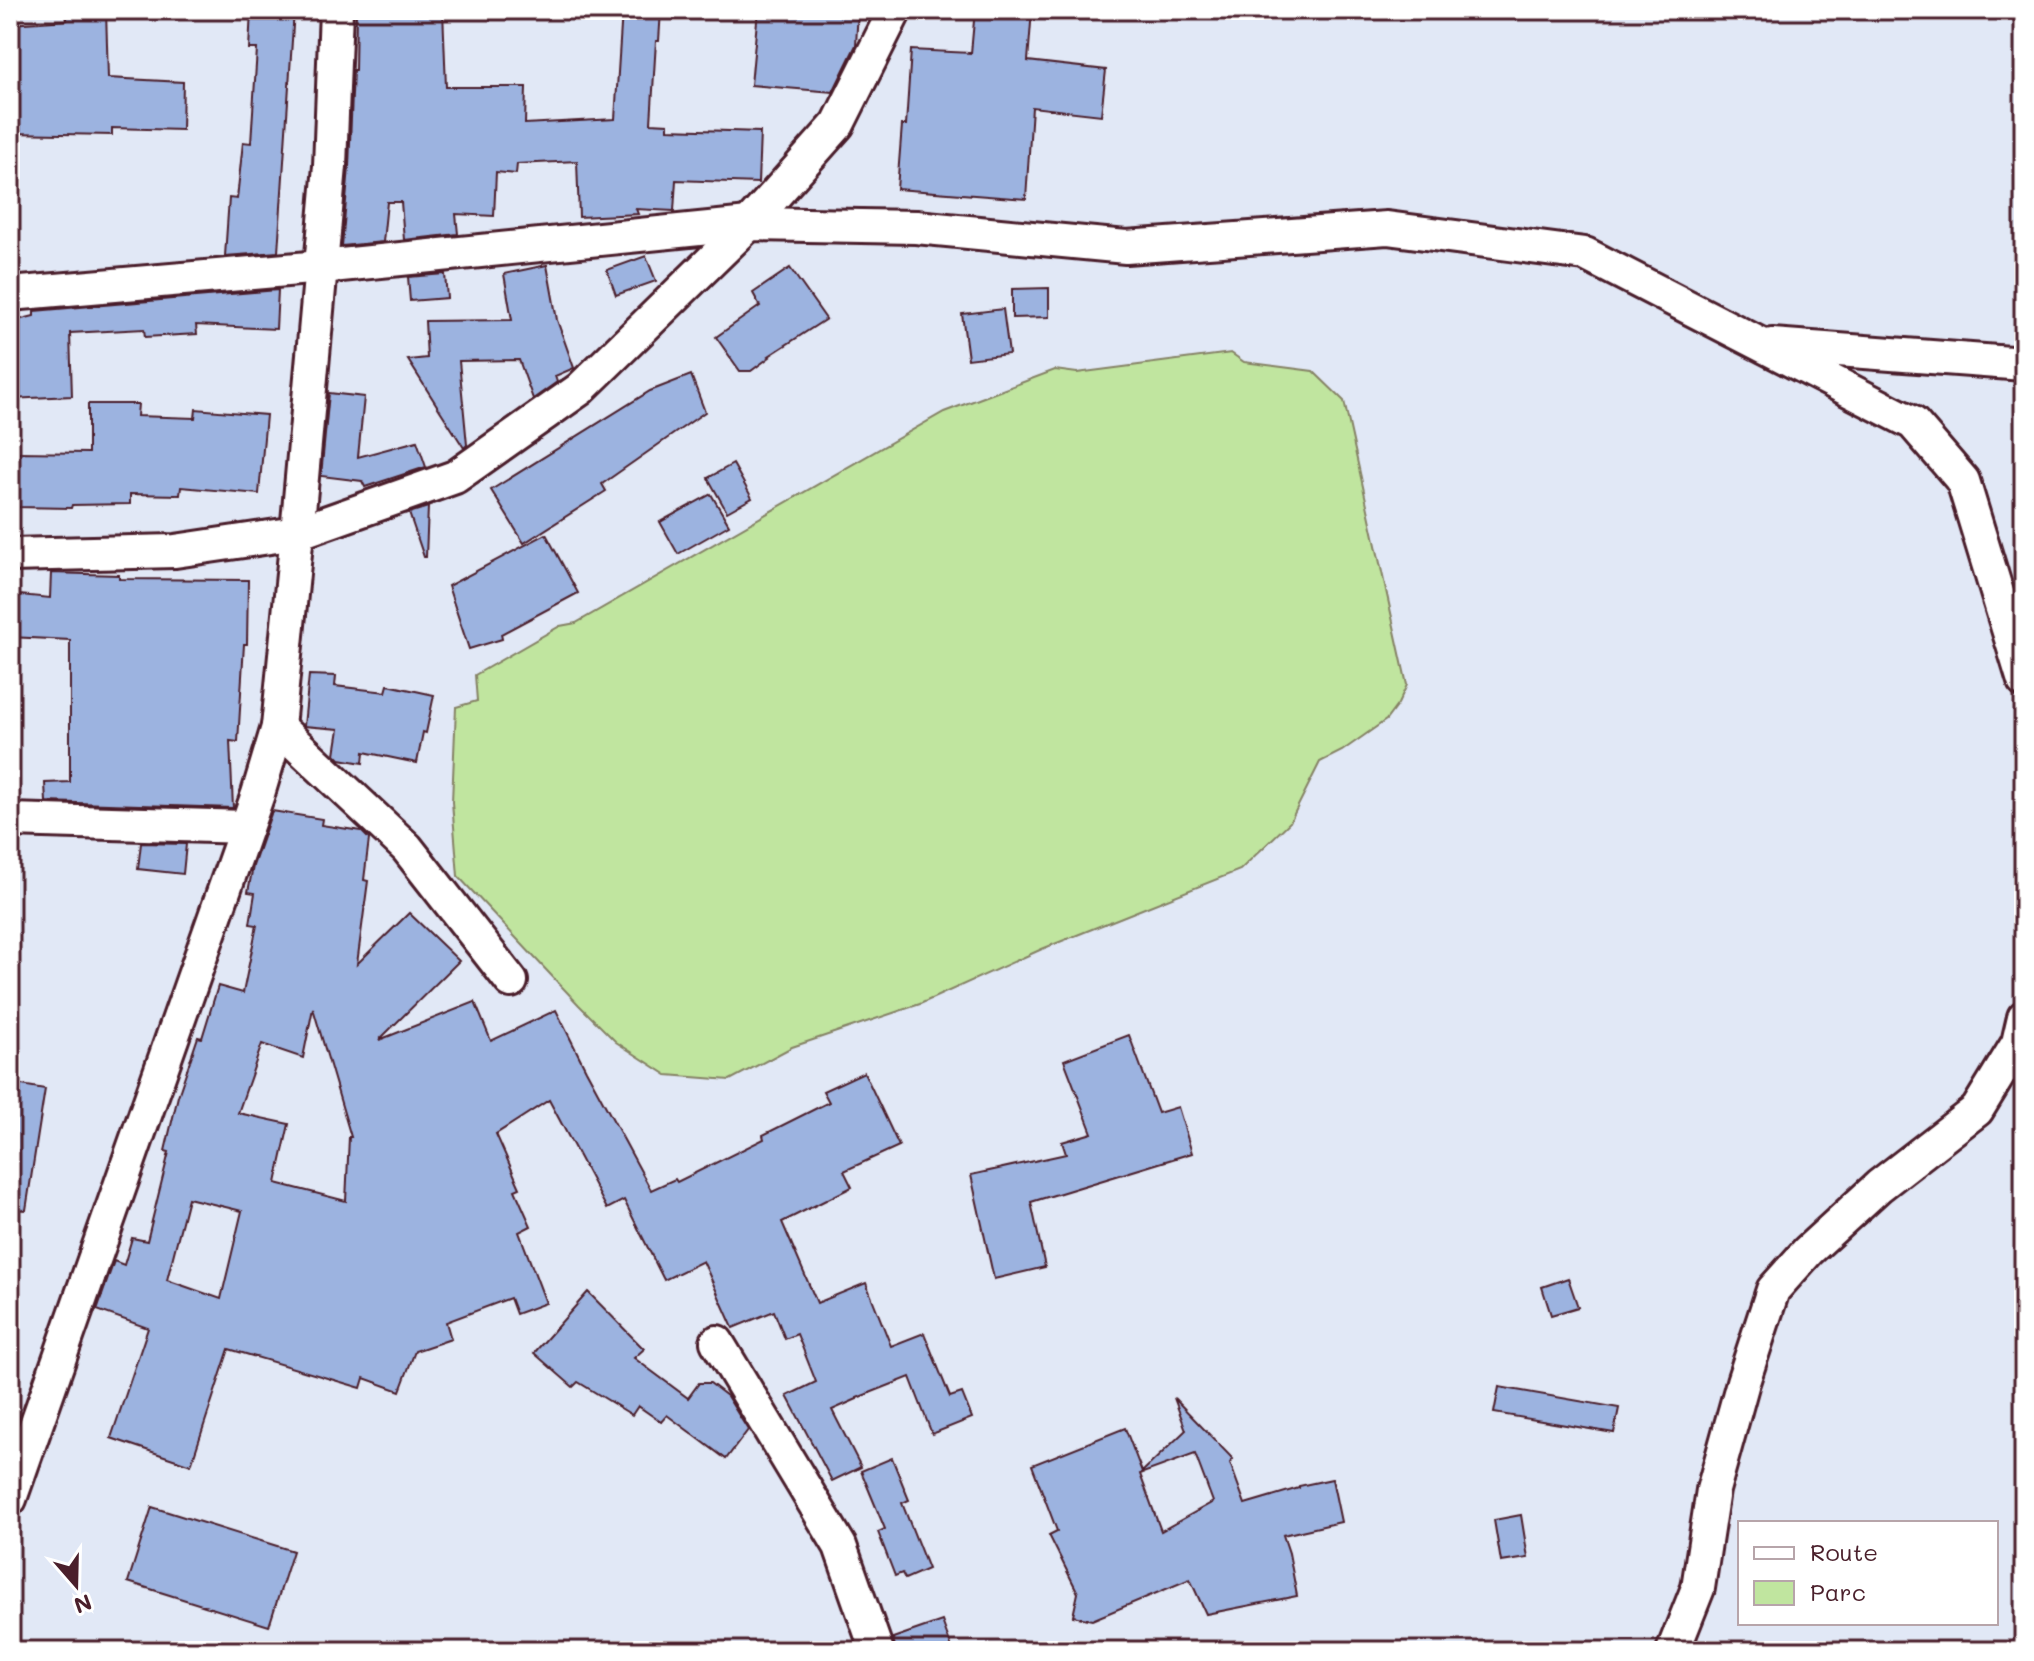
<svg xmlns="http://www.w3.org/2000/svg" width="2034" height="1661" viewBox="0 0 2034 1661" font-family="Mali,sans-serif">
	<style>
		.green { fill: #c0e59f; stroke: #858265; stroke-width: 2 }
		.building { fill: #9cb3e0; stroke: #4a1f2b; stroke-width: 2; fill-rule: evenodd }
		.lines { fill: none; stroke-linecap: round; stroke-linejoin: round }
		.minor-casing { stroke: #4a1f2b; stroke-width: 38 }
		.minor { stroke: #fff; stroke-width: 32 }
	</style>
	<rect width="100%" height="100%" fill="#e1e8f6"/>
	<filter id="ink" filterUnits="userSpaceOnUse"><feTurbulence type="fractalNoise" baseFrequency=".0125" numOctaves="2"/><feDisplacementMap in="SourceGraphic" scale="16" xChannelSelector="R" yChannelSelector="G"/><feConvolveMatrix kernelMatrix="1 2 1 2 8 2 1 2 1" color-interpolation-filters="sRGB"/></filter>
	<g filter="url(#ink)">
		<path class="green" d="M 1231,353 L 1244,362 L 1313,371 L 1344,401 L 1407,685 L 1398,704 L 1386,720 L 1342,751 L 1320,762 L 1290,822 L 1240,870 L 1042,949 L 920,1004 L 792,1047 L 730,1080 L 667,1075 L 616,1042 L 579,1005 L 458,876 L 452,802 L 456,707 L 477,701 L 475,675 L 560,626 L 576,623 L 944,412 L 1055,370 L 1077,373 Z"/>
		<g class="building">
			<path d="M 251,10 L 294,10 L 278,252 L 225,256 L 229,198 L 237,199 L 243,142 L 251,143 L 257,49 L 249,49 Z"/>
			<path d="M 402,10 L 443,10 L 446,87 L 526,87 L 525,124 L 615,119 L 622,10 L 661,10 L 659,41 L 656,41 L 651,123 L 668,124 L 668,129 L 760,132 L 758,183 L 676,180 L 674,211 L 636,209 L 638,214 L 579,217 L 577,161 L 517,164 L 516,174 L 496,172 L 494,216 L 456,214 L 458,234 L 404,240 L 401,202 L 387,202 L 383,242 L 342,246 L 349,167 L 353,70 L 355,70 L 356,12 L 402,12 Z"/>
			<path d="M 758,10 L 858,10 L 856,45 L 833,92 L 751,85 Z"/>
			<path d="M 975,10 L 1032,10 L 1028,61 L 1106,70 L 1101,115 L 1032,107 L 1026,199 L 897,189 L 902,125 L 906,125 L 911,50 L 971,53 Z"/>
			<path d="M 106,11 L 108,78 L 183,82 L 182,130 L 112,128 L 112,135 L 10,133 L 10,24 L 67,20 L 67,13 Z"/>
			<path d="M 646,256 L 656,281 L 616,295 L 607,270 Z"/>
			<path d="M 547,265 L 557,320 L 574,368 L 555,376 L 557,382 L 533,399 L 519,360 L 459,361 L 467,445 L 464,448 L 408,360 L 427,358 L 425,321 L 512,320 L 504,274 Z"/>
			<path d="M 790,268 L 826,319 L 769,356 L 770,357 L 751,371 L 740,371 L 716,337 L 760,306 L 753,293 Z"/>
			<path d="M 445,274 L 447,298 L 410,301 L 408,277 Z"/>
			<path d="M 1049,288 L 1049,317 L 1012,318 L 1012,289 Z"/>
			<path d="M 278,290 L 276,329 L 196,325 L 197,334 L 145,337 L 144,329 L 70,333 L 72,396 L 10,399 L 10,322 L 34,316 L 34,311 Z"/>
			<path d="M 1003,309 L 1009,354 L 968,359 L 962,314 Z"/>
			<path d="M 691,375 L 705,412 L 602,484 L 606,491 L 524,543 L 491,490 L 650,391 Z"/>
			<path d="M 329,393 L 364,397 L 358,457 L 417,441 L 426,467 L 365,487 L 362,481 L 321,476 Z"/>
			<path d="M 88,404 L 138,404 L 137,416 L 195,418 L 196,409 L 266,415 L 259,494 L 181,487 L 180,495 L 130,494 L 130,504 L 72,505 L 71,508 L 16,507 L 17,452 L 88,453 Z"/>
			<path d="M 733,464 L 752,498 L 727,512 L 708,478 Z"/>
			<path d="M 711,494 L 729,525 L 678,554 L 660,522 Z"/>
			<path d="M 428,507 L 426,557 L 424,557 L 409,513 Z"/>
			<path d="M 546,534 L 578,593 L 501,634 L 502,639 L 469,649 L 448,586 Z"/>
			<path d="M 51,573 L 119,575 L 119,579 L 248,580 L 247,644 L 244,644 L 238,742 L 230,741 L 233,808 L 46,802 L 45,783 L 70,782 L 70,640 L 10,637 L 10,594 L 50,598 Z"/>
			<path d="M 309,675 L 336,676 L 335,686 L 386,692 L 388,685 L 434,695 L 426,733 L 423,732 L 417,763 L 364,752 L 363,763 L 340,759 L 335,754 L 339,729 L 304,726 Z"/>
			<path d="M 272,811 L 322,819 L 321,825 L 361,831 L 369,839 L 364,880 L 368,881 L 357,964 L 409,913 L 459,961 L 379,1040 L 475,1002 L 491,1041 L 556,1010 L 586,1070 L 651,1190 L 675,1179 L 677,1182 L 764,1139 L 763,1135 L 829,1102 L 823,1091 L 864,1072 L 899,1146 L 844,1171 L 852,1187 L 782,1222 L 817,1303 L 866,1283 L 891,1346 L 924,1333 L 950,1397 L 962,1393 L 972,1418 L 932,1434 L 910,1377 L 857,1398 L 857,1399 L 832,1410 L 861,1467 L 832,1481 L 787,1396 L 816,1382 L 797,1334 L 785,1339 L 774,1311 L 733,1328 L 703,1261 L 664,1280 L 624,1200 L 607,1209 L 549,1100 L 496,1134 L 520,1188 L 515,1190 L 531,1226 L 519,1232 L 546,1303 L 516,1314 L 510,1298 L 446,1322 L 451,1339 L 415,1351 L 400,1391 L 364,1378 L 361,1388 L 229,1349 L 191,1465 L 111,1438 L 148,1328 L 97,1310 L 114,1261 L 124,1265 L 132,1238 L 147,1241 L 169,1152 L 165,1151 L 178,1096 L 198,1037 L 202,1038 L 218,986 L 243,993 L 257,925 L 250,924 L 255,893 L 248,892 L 253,866 ZM 313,1008 L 351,1137 L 349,1137 L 346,1201 L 276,1183 L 289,1124 L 238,1113 L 262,1044 L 303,1058 ZM 188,1198 L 242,1211 L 221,1299 L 167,1280 Z"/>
			<path d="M 141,843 L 186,844 L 183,874 L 138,869 Z"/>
			<path d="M 1129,1035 L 1158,1113 L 1178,1107 L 1192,1153 L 1031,1202 L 1045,1267 L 994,1279 L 971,1175 L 1066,1154 L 1062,1142 L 1092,1133 L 1064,1060 Z"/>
			<path d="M 10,1083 L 45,1089 L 26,1210 L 10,1209 Z"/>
			<path d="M 1568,1278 L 1578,1307 L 1551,1315 L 1542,1287 Z"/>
			<path d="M 588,1292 L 644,1349 L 634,1358 L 688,1398 L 699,1383 L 710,1383 L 727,1396 L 748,1430 L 726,1459 L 667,1415 L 661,1422 L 638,1406 L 632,1415 L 578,1382 L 573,1387 L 534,1353 Z"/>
			<path d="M 1499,1387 L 1619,1408 L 1614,1433 L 1494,1413 Z"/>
			<path d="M 1174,1398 L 1233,1459 L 1230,1463 L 1245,1504 L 1299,1488 L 1299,1486 L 1332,1479 L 1341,1522 L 1283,1535 L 1289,1553 L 1297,1596 L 1206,1614 L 1190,1579 L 1092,1620 L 1073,1616 L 1078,1593 L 1049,1535 L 1057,1531 L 1032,1465 L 1125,1428 L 1142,1472 L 1186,1430 ZM 1195,1454 L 1213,1502 L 1161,1531 L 1140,1474 Z"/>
			<path d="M 892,1458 L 909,1500 L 902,1503 L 928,1569 L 905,1579 L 902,1573 L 895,1576 L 878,1532 L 885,1529 L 861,1471 Z"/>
			<path d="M 152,1507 L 293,1551 L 269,1626 L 128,1582 Z"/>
			<path d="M 1521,1515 L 1528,1558 L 1501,1562 L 1494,1520 Z"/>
			<path d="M 942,1621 L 953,1651 L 896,1651 L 893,1638 Z"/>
		</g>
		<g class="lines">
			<g class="minor-casing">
				<g id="minor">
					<path d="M 10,294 L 321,267 L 749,224 L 916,227 L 1126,247 L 1387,228 L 1585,254 L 1913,423 L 1963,481 L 2024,681"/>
					<path d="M 1772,345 L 2024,364"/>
					<path d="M 10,555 L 175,551 L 297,533 L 455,477 L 580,389 L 749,224 L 838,124 L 895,10"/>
					<path d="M 278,727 L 407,848 L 511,981"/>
					<path d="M 10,820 L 246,827"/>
					<path d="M 717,1342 L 840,1546 L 877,1651"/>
					<path d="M 10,1499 L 258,794 L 278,727 L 297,533 L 330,166 L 336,10"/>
					<path d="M 1673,1651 L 1698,1588 L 1713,1490 L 1743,1382 L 1773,1290 L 1808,1251 L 1879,1186 L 1977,1110 L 2018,1043 L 2024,1017"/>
				</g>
			</g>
			<use href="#minor" class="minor"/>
		</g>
	</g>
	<rect width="2034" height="1661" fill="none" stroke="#fff" stroke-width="40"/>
	<rect x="20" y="20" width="1994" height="1621" fill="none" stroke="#4a1f2b" stroke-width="3" filter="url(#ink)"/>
	<rect x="1738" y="1521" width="260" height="104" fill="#ffffff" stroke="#b7a5aa" stroke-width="2"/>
	<rect x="1754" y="1547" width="40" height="12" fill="#ffffff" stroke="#b7a5aa" stroke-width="2"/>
	<text x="1810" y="1561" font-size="24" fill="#4a1f2b">Route</text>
	<rect x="1754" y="1581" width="40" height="24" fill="#c0e59f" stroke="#b7a5aa" stroke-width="2"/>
	<text x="1810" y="1601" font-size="24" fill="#4a1f2b">Parc</text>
	<g transform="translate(76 1585) rotate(160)" stroke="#ffffff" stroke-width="6" paint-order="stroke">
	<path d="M0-6L14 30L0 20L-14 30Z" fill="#4a1f2b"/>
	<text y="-12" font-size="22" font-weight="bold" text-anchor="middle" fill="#4a1f2b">N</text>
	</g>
</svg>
